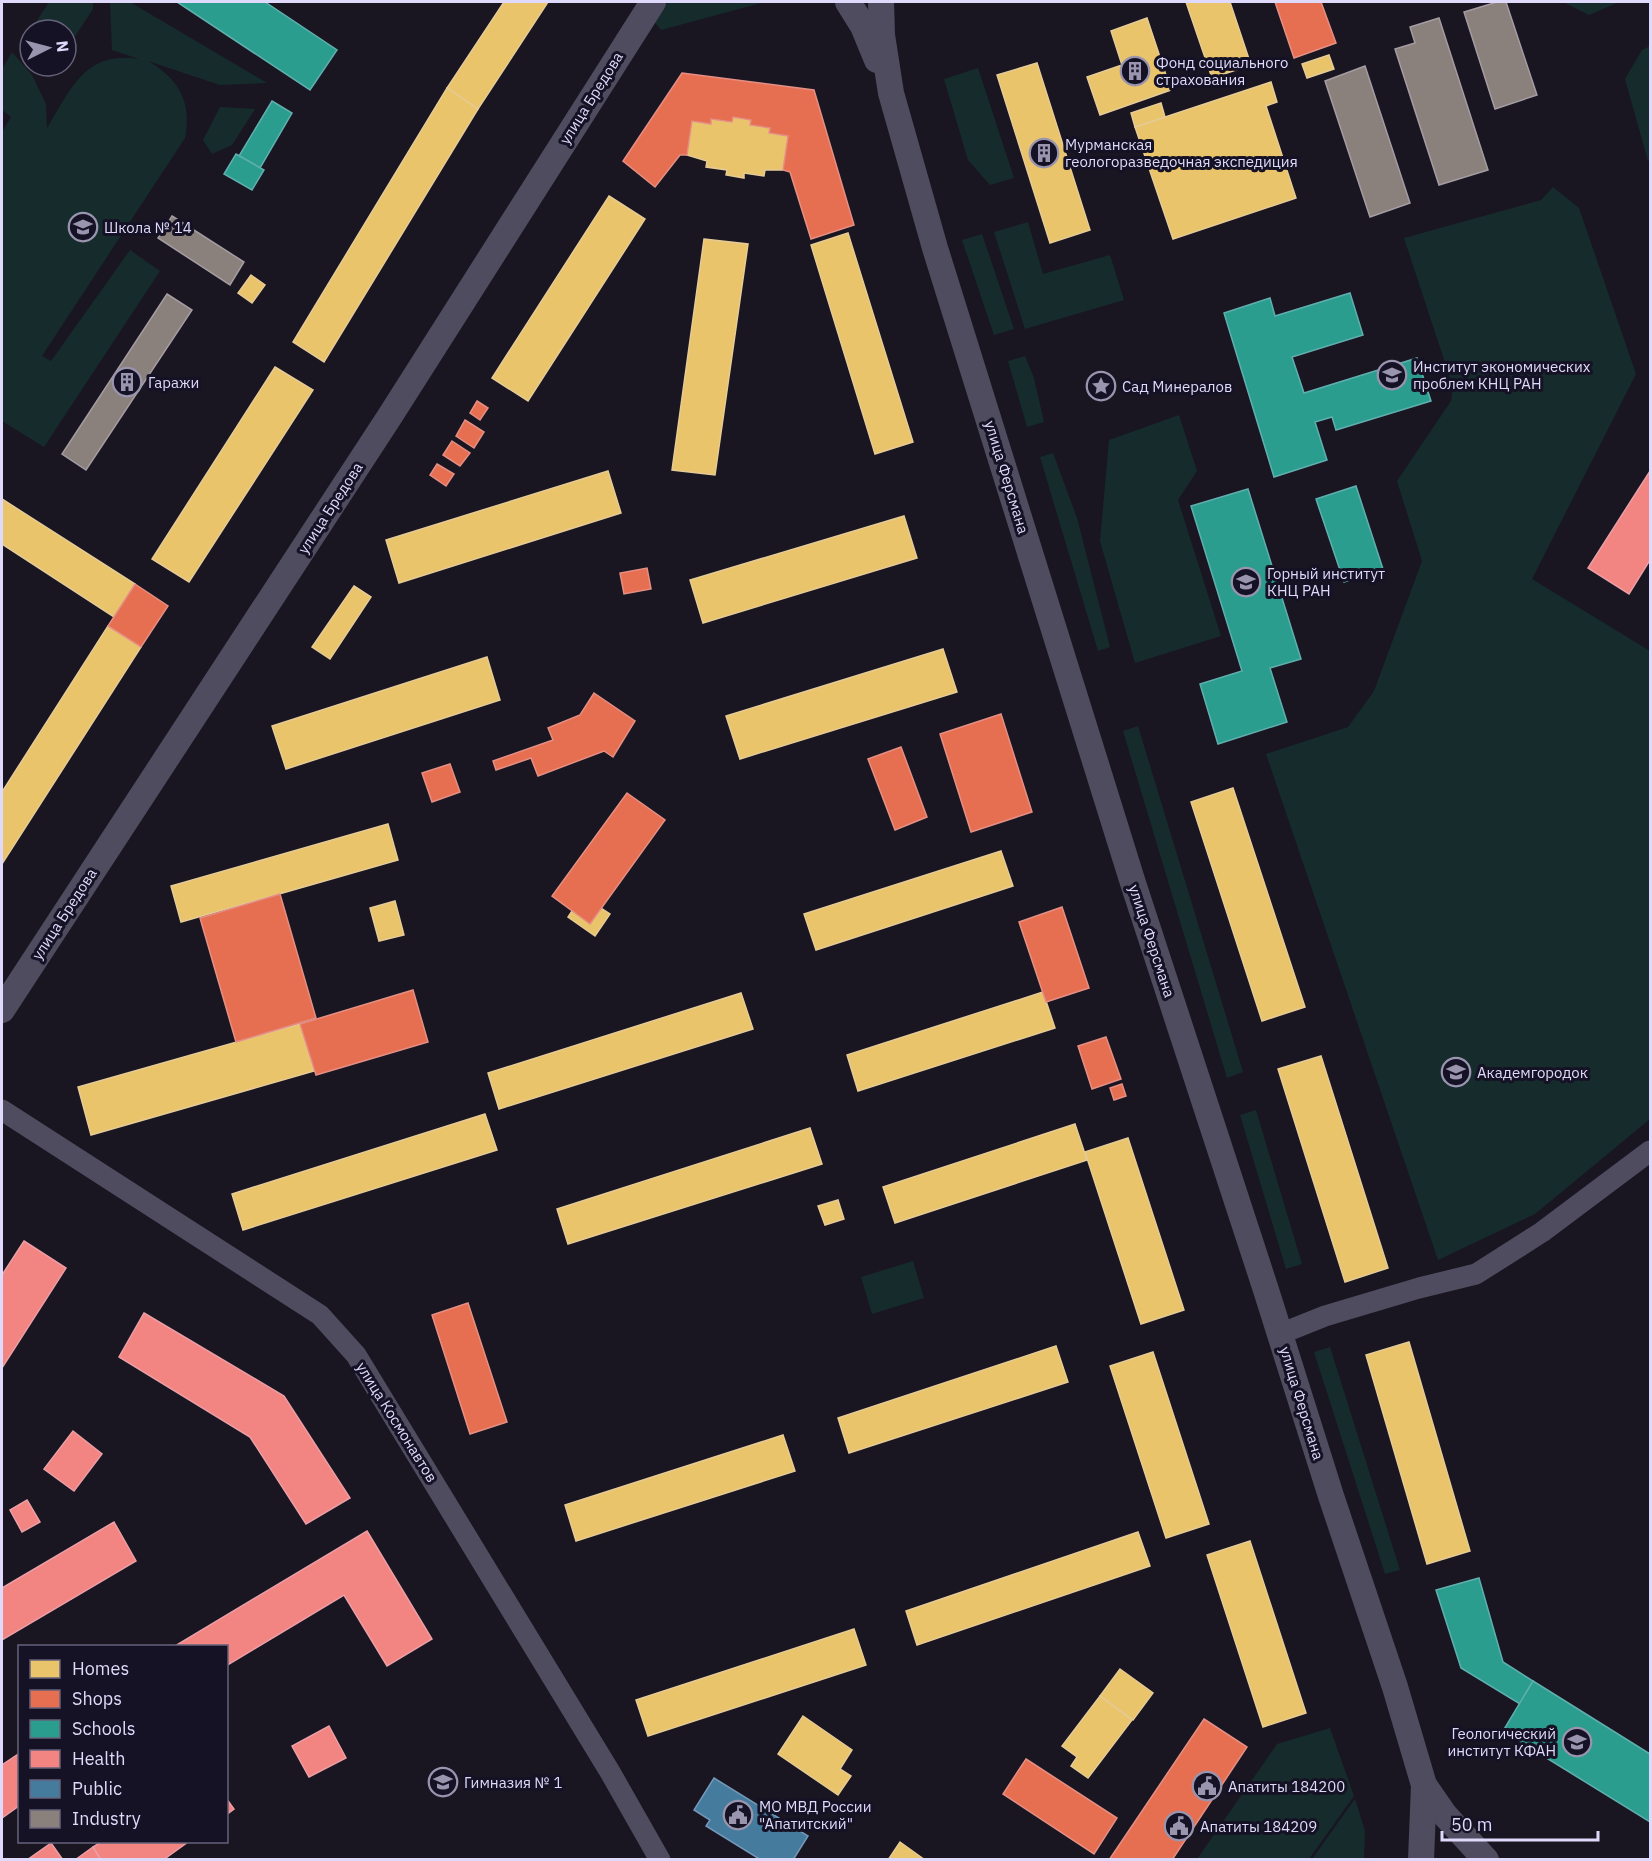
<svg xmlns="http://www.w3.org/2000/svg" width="1652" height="1861" viewBox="0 0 1652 1861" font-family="'IBM Plex Sans',sans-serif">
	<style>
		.green { fill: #162b2c }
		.homes { fill: #e9c46a; stroke: #e6cb96; stroke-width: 1.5 }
		.shops { fill: #e76f51; stroke: #e58f84; stroke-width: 1.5 }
		.schools { fill: #2a9d8f; stroke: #60afaf; stroke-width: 1.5 }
		.health { fill: #f28482; stroke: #ec9ea6; stroke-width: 1.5 }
		.public { fill: #457b9d; stroke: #7398b9; stroke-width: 1.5 }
		.industry { fill: #8a817c; stroke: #a49ca2; stroke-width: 1.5 }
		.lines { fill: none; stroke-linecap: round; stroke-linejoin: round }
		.minor { stroke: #4f4c60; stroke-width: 21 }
		.tertiary { stroke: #4f4c60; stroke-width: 26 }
		.labels { text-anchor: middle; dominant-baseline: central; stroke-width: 6; stroke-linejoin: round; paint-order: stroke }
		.poi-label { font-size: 15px; fill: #dfdafb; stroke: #161225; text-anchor: start }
		.street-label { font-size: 15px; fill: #dfdafb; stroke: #161225 }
	</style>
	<rect width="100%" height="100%" fill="#191621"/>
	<g class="green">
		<path d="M 49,2 L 93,2 L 93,9 L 72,41 L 66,41 L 66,30 L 31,30 Z"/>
		<path d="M 110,2 L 130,2 L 267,83 L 220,85 L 148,61 C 179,79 192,102 185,138 L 42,356 L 51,361 L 130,250 L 160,271 L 44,447 L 2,421 L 2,132 L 11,117 L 2,110 L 2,69 L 12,52 L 32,75 L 46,104 L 47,128 C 71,89 85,50 139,59 L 112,50 Z"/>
		<path d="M 668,2 L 765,2 L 661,30 L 652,19 Z"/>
		<path d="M 1563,2 L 1619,2 L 1589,15 Z"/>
		<path d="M 1650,46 L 1650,160 L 1648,161 L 1625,79 L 1642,50 Z"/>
		<path d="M 978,68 L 1014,178 L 990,185 L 968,160 L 944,79 Z"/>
		<path d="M 220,107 L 255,109 L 232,145 L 212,154 L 203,140 Z"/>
		<path d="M 1553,187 L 1579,208 L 1636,374 L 1532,579 L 1650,651 L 1650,1119 L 1535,1214 L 1438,1260 L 1266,754 L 1348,727 L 1374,691 L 1422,561 L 1397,481 L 1451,401 L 1453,387 L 1404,238 L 1541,200 Z"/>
		<path d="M 1028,222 L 1043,274 L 1110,255 L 1124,300 L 1025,329 L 994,232 Z"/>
		<path d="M 982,234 L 1014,329 L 994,335 L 962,240 Z"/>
		<path d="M 1025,356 L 1034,378 L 1044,422 L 1027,427 L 1008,361 Z"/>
		<path d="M 1179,415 L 1197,471 L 1178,500 L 1221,636 L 1135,663 L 1100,541 L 1109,440 Z"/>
		<path d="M 1053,453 L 1077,518 L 1110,647 L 1098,651 L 1040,457 Z"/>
		<path d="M 1138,726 L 1243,1072 L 1227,1078 L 1123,731 Z"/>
		<path d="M 1256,1110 L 1302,1264 L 1286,1269 L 1240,1115 Z"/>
		<path d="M 913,1261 L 924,1298 L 872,1314 L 861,1277 Z"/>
		<path d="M 1330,1347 L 1400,1570 L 1385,1574 L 1314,1352 Z"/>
		<path d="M 1330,1728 L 1354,1796 L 1309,1859 L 1197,1859 L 1277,1744 Z"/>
		<path d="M 1355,1799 L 1365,1831 L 1364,1859 L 1312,1859 Z"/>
	</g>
	<g class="homes">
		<path d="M 504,2 L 548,2 L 478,109 L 447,88 Z"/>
		<path d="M 1186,2 L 1230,2 L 1251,65 L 1212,78 Z"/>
		<path d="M 1147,18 L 1171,90 L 1100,115 L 1087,77 L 1122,65 L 1111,31 Z"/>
		<path d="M 1329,55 L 1334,69 L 1307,78 L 1302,64 Z"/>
		<path d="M 1037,63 L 1090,230 L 1050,243 L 997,75 Z"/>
		<path d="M 1271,82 L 1277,102 L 1266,106 L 1296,198 L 1173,239 L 1135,127 Z"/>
		<path d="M 447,88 L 478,109 L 324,362 L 293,342 Z"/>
		<path d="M 1161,103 L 1165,117 L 1135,127 L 1131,113 Z"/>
		<path d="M 733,117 L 751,120 L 750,125 L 770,128 L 769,133 L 788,136 L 783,170 L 765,170 L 764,176 L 744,173 L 744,178 L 726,175 L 727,170 L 706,167 L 707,161 L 687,155 L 692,121 L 711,124 L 711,119 L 732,122 Z"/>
		<path d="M 609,196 L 645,219 L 528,401 L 492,378 Z"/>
		<path d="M 848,233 L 913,442 L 875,454 L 811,245 Z"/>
		<path d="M 704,239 L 748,244 L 715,475 L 672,470 Z"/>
		<path d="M 251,275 L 265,285 L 252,303 L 238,293 Z"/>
		<path d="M 275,367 L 313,390 L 189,582 L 152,559 Z"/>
		<path d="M 608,471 L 621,513 L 399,583 L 386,540 Z"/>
		<path d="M 2,499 L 135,584 L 114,617 L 2,544 Z"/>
		<path d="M 904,516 L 917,558 L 703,623 L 690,580 Z"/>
		<path d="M 354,586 L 371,597 L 330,659 L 312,647 Z"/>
		<path d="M 108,626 L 141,647 L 2,864 L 2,792 Z"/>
		<path d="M 943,649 L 957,692 L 740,759 L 726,716 Z"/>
		<path d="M 487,657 L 500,700 L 286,769 L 272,726 Z"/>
		<path d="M 1233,788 L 1305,1007 L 1262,1021 L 1191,802 Z"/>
		<path d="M 388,824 L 398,860 L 181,922 L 171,886 Z"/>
		<path d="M 1001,851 L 1013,886 L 816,950 L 804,914 Z"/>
		<path d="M 395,901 L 404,935 L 379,941 L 370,908 Z"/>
		<path d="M 601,908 L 610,914 L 595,936 L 568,917 L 572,911 L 590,924 Z"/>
		<path d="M 1043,992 L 1055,1028 L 858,1091 L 847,1055 Z"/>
		<path d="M 741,993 L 753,1029 L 499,1109 L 488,1073 Z"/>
		<path d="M 300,1024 L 314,1071 L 91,1135 L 78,1087 Z"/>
		<path d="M 1321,1056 L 1388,1268 L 1345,1282 L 1278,1069 Z"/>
		<path d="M 485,1114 L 497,1150 L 243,1230 L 232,1194 Z"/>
		<path d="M 1075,1124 L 1087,1160 L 895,1223 L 883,1187 Z"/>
		<path d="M 810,1128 L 822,1164 L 568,1244 L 557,1209 Z"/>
		<path d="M 1128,1138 L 1184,1310 L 1141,1324 L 1085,1152 Z"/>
		<path d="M 838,1200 L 844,1219 L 825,1225 L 818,1206 Z"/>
		<path d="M 1409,1342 L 1470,1551 L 1427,1564 L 1366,1355 Z"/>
		<path d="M 1056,1346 L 1068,1382 L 849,1453 L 838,1418 Z"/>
		<path d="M 1153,1352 L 1209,1524 L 1166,1538 L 1110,1366 Z"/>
		<path d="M 783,1435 L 795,1471 L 576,1541 L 565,1505 Z"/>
		<path d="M 1138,1532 L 1150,1566 L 917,1645 L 906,1611 Z"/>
		<path d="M 1250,1541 L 1306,1713 L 1263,1727 L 1207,1555 Z"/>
		<path d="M 854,1629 L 866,1665 L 648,1736 L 636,1700 Z"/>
		<path d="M 1120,1669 L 1153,1693 L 1133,1720 L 1100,1696 Z"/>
		<path d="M 1100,1696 L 1132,1720 L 1088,1778 L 1071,1766 L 1077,1757 L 1062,1746 Z"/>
		<path d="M 803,1716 L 852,1750 L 840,1769 L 851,1776 L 838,1795 L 778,1754 Z"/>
		<path d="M 900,1842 L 925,1860 L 888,1860 Z"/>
	</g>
	<g class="shops">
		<path d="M 1275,2 L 1321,2 L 1336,43 L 1294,58 Z"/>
		<path d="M 682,73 L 814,90 L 854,225 L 811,239 L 790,172 L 783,170 L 788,136 L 769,133 L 770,128 L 750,125 L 751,120 L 733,117 L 732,122 L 711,119 L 711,124 L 692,121 L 687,155 L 680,155 L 655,187 L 623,161 Z"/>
		<path d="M 477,401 L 488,408 L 480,420 L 470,413 Z"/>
		<path d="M 465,420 L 484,432 L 474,448 L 456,436 Z"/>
		<path d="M 452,441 L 470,453 L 460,466 L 443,455 Z"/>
		<path d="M 437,464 L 454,474 L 446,486 L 430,475 Z"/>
		<path d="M 647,568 L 651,589 L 624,594 L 620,573 Z"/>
		<path d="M 135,584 L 168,606 L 141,647 L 108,626 Z"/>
		<path d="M 594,693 L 635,721 L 613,757 L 604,751 L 538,776 L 531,758 L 496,770 L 493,761 L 553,740 L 548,728 L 580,715 Z"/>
		<path d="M 1001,714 L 1032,812 L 971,832 L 940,734 Z"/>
		<path d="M 901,747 L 927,817 L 895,830 L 868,759 Z"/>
		<path d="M 450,764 L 460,792 L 432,802 L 422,773 Z"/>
		<path d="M 627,793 L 665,820 L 590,924 L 552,896 Z"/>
		<path d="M 280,894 L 316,1018 L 236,1042 L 200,918 Z"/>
		<path d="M 1062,907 L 1089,988 L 1046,1002 L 1019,922 Z"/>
		<path d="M 413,990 L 428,1042 L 316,1075 L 300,1024 Z"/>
		<path d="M 1106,1037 L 1121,1079 L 1092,1089 L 1078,1046 Z"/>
		<path d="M 1122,1084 L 1126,1096 L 1114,1100 L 1110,1088 Z"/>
		<path d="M 468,1303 L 507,1422 L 470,1434 L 432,1315 Z"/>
		<path d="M 1204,1719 L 1247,1747 L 1172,1860 L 1109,1860 Z"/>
		<path d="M 1026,1759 L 1117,1818 L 1094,1854 L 1003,1794 Z"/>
	</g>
	<g class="schools">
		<path d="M 177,2 L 265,2 L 337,50 L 310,90 Z"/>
		<path d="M 272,101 L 292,113 L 260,168 L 239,156 Z"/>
		<path d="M 236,154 L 264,170 L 252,190 L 224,174 Z"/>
		<path d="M 1350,293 L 1363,335 L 1292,357 L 1304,393 L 1417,358 L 1431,401 L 1336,430 L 1332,417 L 1315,422 L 1327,460 L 1274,477 L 1224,313 L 1270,298 L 1275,316 Z"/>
		<path d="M 1356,486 L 1383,569 L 1344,582 L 1316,499 Z"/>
		<path d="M 1248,489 L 1301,659 L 1270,668 L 1287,722 L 1218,744 L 1200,684 L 1242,671 L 1191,506 Z"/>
		<path d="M 1479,1578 L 1503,1662 L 1533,1681 L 1520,1704 L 1461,1668 L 1436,1590 Z"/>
		<path d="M 1533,1681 L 1650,1754 L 1650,1822 L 1503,1731 Z"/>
	</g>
	<g class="health">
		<path d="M 1650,471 L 1650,560 L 1629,594 L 1588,568 Z"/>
		<path d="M 24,1241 L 66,1268 L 2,1368 L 2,1275 Z"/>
		<path d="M 144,1313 L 284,1396 L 350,1498 L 306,1524 L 250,1437 L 119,1357 Z"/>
		<path d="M 73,1431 L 102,1454 L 74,1491 L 44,1469 Z"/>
		<path d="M 27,1500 L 40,1522 L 22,1532 L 10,1510 Z"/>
		<path d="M 114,1522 L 136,1561 L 2,1640 L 2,1588 Z"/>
		<path d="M 367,1531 L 432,1639 L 387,1666 L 344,1595 L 226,1666 L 226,1646 L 175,1646 Z"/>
		<path d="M 329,1726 L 346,1758 L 309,1777 L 292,1746 Z"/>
		<path d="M 20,1753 L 20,1805 L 2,1818 L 2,1765 Z"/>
		<path d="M 226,1798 L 234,1809 L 226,1815 Z"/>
		<path d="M 101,1842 L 188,1842 L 163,1860 L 101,1860 L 93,1847 Z"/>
		<path d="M 51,1843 L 63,1860 L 27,1860 Z"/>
		<path d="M 93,1847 L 101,1860 L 75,1860 Z"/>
	</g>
	<path class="public" d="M 714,1778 L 808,1836 L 793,1860 L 761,1860 L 706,1826 L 710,1820 L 694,1810 Z"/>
	<g class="industry">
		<path d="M 1497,2 L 1506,2 L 1537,95 L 1495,109 L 1464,12 Z"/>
		<path d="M 1439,18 L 1488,170 L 1439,185 L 1395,49 L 1415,43 L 1410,27 Z"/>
		<path d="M 1365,66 L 1410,203 L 1370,217 L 1325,81 Z"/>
		<path d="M 172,216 L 244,262 L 230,285 L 158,238 Z"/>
		<path d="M 167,294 L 192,310 L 86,470 L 62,454 Z"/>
	</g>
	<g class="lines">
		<g class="minor">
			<path d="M 2,1110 L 320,1315 L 356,1355 L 610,1772 L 660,1860"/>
			<path d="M 1280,1334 L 1325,1316 L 1419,1288 L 1476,1274 L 1542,1232 L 1650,1151"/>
		</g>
		<g class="tertiary">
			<path d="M 848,2 L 863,26 L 877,60"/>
			<path d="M 881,2 L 882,35 L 891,93 L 935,248 L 1133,883 L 1266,1290 L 1331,1496 L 1395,1687 L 1424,1785 L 1444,1814 L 1486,1860"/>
			<path d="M 2,1010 L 390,416 L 653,2"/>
			<path d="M 1421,1860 L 1424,1785"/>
		</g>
	</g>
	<defs>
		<g id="building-ring" transform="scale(1.5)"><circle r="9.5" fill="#161225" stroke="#9a95af" stroke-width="1.5"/><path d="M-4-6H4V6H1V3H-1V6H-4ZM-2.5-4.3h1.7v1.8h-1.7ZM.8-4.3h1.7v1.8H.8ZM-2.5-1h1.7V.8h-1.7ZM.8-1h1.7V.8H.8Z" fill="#9a95af"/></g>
		<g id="school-ring" transform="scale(1.5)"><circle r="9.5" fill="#161225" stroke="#9a95af" stroke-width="1.5"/><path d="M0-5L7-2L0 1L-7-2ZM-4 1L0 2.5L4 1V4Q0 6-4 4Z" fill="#9a95af"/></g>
		<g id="university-ring" transform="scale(1.5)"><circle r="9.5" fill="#161225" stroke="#9a95af" stroke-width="1.5"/><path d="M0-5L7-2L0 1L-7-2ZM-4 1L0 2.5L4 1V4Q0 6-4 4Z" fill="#9a95af"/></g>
		<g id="sight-ring" transform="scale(1.5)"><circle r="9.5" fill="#161225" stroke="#9a95af" stroke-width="1.5"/><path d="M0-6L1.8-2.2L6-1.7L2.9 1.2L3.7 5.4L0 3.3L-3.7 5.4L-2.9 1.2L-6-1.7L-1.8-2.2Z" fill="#9a95af"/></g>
		<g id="civic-ring" transform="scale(1.5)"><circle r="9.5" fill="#161225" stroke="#9a95af" stroke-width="1.5"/><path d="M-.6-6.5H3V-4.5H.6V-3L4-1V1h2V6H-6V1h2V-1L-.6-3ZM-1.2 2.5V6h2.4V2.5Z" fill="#9a95af"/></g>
	</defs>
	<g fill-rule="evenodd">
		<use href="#building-ring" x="1135" y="71"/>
		<use href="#building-ring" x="1044" y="153"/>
		<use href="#school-ring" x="83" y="227"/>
		<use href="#university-ring" x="1392" y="375"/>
		<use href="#building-ring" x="127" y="382"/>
		<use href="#sight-ring" x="1101" y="386"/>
		<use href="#university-ring" x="1246" y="582"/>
		<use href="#university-ring" x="1456" y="1072"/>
		<use href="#university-ring" x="1577" y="1742"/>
		<use href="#school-ring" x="443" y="1782"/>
		<use href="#civic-ring" x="1207" y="1786"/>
		<use href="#civic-ring" x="738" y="1815"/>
		<use href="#civic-ring" x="1179" y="1826"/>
	</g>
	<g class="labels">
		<g class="poi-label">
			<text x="1156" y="62">Фонд социального<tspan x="1156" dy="17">страхования</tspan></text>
			<text x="1065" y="144">Мурманская<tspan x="1065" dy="17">геологоразведочная экспедиция</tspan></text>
			<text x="104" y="227">Школа № 14</text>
			<text x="1413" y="366">Институт экономических<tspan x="1413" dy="17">проблем КНЦ РАН</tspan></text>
			<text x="148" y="382">Гаражи</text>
			<text x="1122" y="386">Сад Минералов</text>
			<text x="1267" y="573">Горный институт<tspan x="1267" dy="17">КНЦ РАН</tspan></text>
			<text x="1477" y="1072">Академгородок</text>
			<text x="1556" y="1733" text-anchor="end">Геологический<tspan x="1556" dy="17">институт КФАН</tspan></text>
			<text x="464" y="1782">Гимназия № 1</text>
			<text x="1228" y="1786">Апатиты 184200</text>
			<text x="759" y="1806">МО МВД России<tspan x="759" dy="17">"Апатитский"</tspan></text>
			<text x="1200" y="1826">Апатиты 184209</text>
		</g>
		<g class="street-label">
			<text transform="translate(591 98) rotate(-58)">улица Бредова</text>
			<text transform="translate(1007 477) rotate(73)">улица Ферсмана</text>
			<text transform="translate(330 508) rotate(-57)">улица Бредова</text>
			<text transform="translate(64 914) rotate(-57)">улица Бредова</text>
			<text transform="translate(1152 941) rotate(72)">улица Ферсмана</text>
			<text transform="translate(1302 1403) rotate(73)">улица Ферсмана</text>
			<text transform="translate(397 1422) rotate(58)">улица Космонавтов</text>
		</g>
	</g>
	<rect width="1652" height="1861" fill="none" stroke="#dfdafb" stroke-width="6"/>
	<rect x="18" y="1645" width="210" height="198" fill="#161225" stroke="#66627b" stroke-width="1.5"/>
	<rect x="30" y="1660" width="30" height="18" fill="#e9c46a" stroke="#66627b" stroke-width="1.5"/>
	<text x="72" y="1675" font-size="18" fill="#dfdafb">Homes</text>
	<rect x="30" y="1690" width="30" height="18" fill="#e76f51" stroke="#66627b" stroke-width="1.5"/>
	<text x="72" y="1705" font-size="18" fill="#dfdafb">Shops</text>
	<rect x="30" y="1720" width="30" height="18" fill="#2a9d8f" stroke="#66627b" stroke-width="1.5"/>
	<text x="72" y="1735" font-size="18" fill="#dfdafb">Schools</text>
	<rect x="30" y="1750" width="30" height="18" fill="#f28482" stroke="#66627b" stroke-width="1.5"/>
	<text x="72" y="1765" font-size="18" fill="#dfdafb">Health</text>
	<rect x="30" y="1780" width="30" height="18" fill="#457b9d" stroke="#66627b" stroke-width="1.5"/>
	<text x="72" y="1795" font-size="18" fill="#dfdafb">Public</text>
	<rect x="30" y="1810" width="30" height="18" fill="#8a817c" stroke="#66627b" stroke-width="1.5"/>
	<text x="72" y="1825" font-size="18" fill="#dfdafb">Industry</text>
	<g transform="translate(48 48) rotate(84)"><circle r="28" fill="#161225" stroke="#66627b" stroke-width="1.5"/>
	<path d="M0-4.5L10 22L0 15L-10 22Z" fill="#9a95af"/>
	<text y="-9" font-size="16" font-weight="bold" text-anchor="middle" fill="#dfdafb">N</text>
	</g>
	<path d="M1442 1831v9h156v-9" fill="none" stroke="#dfdafb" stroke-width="3"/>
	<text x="1451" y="1831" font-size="18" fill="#dfdafb" stroke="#161225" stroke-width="4.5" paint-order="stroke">50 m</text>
</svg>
